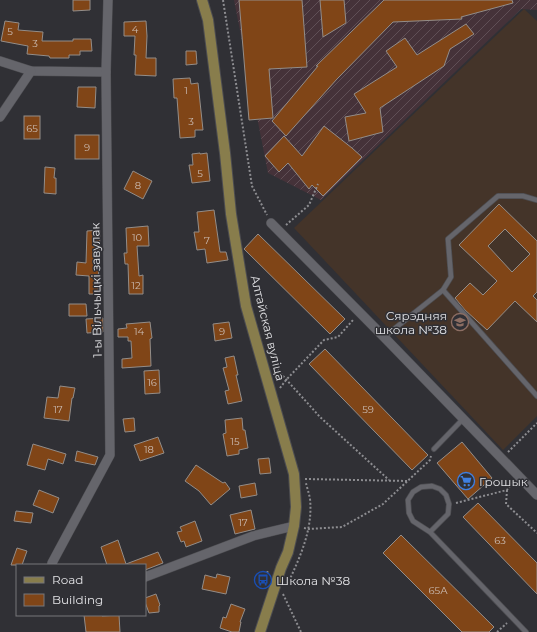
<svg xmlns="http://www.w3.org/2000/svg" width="537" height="632" viewBox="0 0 537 632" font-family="Montserrat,sans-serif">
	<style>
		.industrial { fill: url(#industrial-furrows) }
		.education { fill: #443429 }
		.building { fill: #804517; stroke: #938d89; fill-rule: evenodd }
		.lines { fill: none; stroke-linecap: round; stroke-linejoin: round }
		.service-casing { stroke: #4d4d51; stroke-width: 6 }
		.minor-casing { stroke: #4d4d51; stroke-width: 10 }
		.secondary-casing { stroke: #4d4d51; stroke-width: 12 }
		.path { stroke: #8d8d91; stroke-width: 2; stroke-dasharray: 2 2; stroke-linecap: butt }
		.service { stroke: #65656b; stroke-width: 4.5 }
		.minor { stroke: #65656b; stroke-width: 9 }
		.secondary { stroke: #887d4c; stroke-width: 10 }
		.labels { text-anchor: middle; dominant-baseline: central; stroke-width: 3; stroke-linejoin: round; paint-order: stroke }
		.number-label { font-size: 10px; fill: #cabbb2 }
		.street-label { font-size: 12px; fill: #e2e2e5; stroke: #303035 }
		.poi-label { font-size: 12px; fill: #e2e2e5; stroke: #303035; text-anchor: start }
	</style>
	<defs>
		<pattern id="industrial-furrows" width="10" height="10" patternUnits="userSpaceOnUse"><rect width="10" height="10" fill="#453239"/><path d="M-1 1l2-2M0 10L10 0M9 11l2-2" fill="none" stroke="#604f56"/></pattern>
	</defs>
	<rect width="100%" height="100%" fill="#303035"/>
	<path class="industrial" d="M 234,0 L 537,0 L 537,10 L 521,9 L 321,200 L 268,173 Z"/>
	<path class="education" d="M 524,9 L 537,21 L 537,416 L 503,450 L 294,228 Z"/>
	<g class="building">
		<path d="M 73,0 L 90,0 L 90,10 L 73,11 Z"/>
		<path d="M 239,0 L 302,0 L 307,67 L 269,69 L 273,118 L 249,120 Z"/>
		<path d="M 320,0 L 344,0 L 346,23 L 323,37 Z"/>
		<path d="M 384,0 L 512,0 L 513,3 L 461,17 L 462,19 L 393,22 L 337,79 L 286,136 L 272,121 L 318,66 L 316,66 Z"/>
		<path d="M 5,21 L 19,23 L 18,30 L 43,32 L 42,41 L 73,41 L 73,39 L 91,39 L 92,51 L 80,51 L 80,55 L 69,55 L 69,58 L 50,58 L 49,56 L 27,54 L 28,46 L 1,41 Z"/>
		<path d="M 146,21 L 147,36 L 146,58 L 156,58 L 156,76 L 135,75 L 136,55 L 134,55 L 135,36 L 124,36 L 124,22 Z"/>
		<path d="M 466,24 L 474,34 L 450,49 L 444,66 L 380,108 L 383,132 L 349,141 L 345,117 L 366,113 L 354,94 L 397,67 L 386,51 L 405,38 L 417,55 Z"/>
		<path d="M 186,51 L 196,51 L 197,64 L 186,65 Z"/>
		<path d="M 190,78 L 191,84 L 198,83 L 203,130 L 195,130 L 195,137 L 180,138 L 177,98 L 174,98 L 173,79 Z"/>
		<path d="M 78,87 L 96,87 L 95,108 L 77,107 Z"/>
		<rect x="24" y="116" width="16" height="23"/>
		<path d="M 324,126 L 352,148 L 362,157 L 323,196 L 312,185 L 309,189 L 288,163 L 279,172 L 265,156 L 284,136 L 302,156 Z"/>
		<rect x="75" y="135" width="24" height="24"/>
		<path d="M 200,153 L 200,154 L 207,153 L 210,181 L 192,183 L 189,165 L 193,165 L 192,154 Z"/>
		<path d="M 45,167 L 55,168 L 54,178 L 56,178 L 56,194 L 44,193 Z"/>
		<path d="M 133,171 L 152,181 L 143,199 L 124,189 Z"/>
		<path d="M 499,204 L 537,241 L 537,292 L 533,296 L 537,300 L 537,322 L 515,301 L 487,330 L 465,310 L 455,298 L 470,283 L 483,295 L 497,281 L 459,245 ZM 505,229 L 530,254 L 512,272 L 488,246 Z"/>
		<path d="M 214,210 L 220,252 L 226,252 L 228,260 L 207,263 L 205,249 L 197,250 L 194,232 L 199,232 L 197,212 Z"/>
		<path d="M 148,226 L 149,246 L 137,246 L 139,276 L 143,275 L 143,294 L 129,294 L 128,264 L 125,264 L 124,253 L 127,253 L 126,228 Z"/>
		<path d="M 100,230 L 98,294 L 89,294 L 89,276 L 76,275 L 77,262 L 86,263 L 87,231 Z"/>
		<path d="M 258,234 L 345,319 L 330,334 L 244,249 Z"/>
		<path d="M 69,304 L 86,304 L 87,316 L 69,316 Z"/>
		<path d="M 103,318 L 103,332 L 87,333 L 86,319 Z"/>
		<path d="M 150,322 L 152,338 L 150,339 L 151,366 L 122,368 L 122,359 L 132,358 L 131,341 L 128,341 L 128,337 L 118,337 L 118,329 L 127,328 L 126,324 Z"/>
		<path d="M 229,322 L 232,338 L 215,341 L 213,324 Z"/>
		<path d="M 325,349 L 428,455 L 412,470 L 309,364 Z"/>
		<path d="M 234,356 L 238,375 L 236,375 L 242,401 L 228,404 L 225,391 L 229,390 L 223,368 L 227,367 L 225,358 Z"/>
		<path d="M 159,370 L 160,393 L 145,394 L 144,371 Z"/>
		<path d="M 60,386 L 75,388 L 73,398 L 72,398 L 69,421 L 44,418 L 47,397 L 58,398 Z"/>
		<path d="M 134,418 L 135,431 L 125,432 L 123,419 Z"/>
		<path d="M 242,418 L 243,430 L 245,430 L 248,448 L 239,450 L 239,454 L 227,456 L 223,434 L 226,433 L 225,420 Z"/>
		<path d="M 158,437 L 164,453 L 140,461 L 134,445 Z"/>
		<path d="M 462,442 L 492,478 L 468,499 L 437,463 Z"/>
		<path d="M 33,444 L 66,454 L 63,464 L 48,459 L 45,470 L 27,465 Z"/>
		<path d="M 77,451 L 98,457 L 95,465 L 75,461 Z"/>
		<path d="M 269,458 L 271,473 L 260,474 L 258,459 Z"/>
		<path d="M 196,465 L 223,483 L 225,482 L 230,489 L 211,505 L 199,491 L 185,481 Z"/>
		<path d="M 255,483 L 257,495 L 241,498 L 239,486 Z"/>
		<path d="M 39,490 L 59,498 L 53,513 L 33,505 Z"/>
		<path d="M 478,503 L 537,563 L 537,594 L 463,517 Z"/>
		<path d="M 251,510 L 255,529 L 235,534 L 230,515 Z"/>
		<path d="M 16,511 L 33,513 L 31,523 L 14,521 Z"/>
		<path d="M 195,521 L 202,541 L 186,547 L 184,541 L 181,542 L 177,532 L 182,531 L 180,527 Z"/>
		<path d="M 401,535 L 494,627 L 489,632 L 462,632 L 383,553 Z"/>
		<path d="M 118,540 L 126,564 L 158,552 L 163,563 L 145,570 L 145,565 L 107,565 L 101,547 Z"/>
		<path d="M 17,548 L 27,551 L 22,565 L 11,565 Z"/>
		<path d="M 217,574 L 230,577 L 226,594 L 202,589 L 205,575 L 216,578 Z"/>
		<path d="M 156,594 L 160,605 L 159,606 L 159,612 L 149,613 L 145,602 L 145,598 Z"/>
		<path d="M 231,604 L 245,609 L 240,622 L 241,622 L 239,632 L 232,632 L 220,628 L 223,617 L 226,618 Z"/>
		<path d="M 84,615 L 102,615 L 102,616 L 119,615 L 120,632 L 86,632 Z"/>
	</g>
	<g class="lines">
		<g class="service-casing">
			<g id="service">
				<path d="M 443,290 L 537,396"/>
				<path d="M 384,337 L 443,290 L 451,277 L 448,239 L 498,196 L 523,196 L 537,200"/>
				<path d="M 434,449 L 463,419"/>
				<path d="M 430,532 L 448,514 L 449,504 L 446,495 L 440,489 L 432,486 L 421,487 L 413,492 L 408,500 L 409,513 L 413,521 L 430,532 L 526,632"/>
			</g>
		</g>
		<g class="minor-casing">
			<g id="minor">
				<path d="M 0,61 L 31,71 L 106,72"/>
				<path d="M 0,117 L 31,71"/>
				<path d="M 271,223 L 384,337 L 537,495"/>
				<path d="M 52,565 L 52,563 L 110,455 L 106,72 L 108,0"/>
				<path d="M 145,577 L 253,536 L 294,526"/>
			</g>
		</g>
		<g class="secondary-casing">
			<path id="secondary" d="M 202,0 L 208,20 L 225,153 L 231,214 L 246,306 L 294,474 L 296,507 L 294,526 L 288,552 L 281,568 L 260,632"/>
		</g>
		<g class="path">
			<path d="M 223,0 L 252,186 L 267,215"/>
			<path d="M 286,225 L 309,205 L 318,184"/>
			<path d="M 275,367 L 320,417 L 389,480"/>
			<path d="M 280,388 L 286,380 L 324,340 L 338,337 L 353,320"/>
			<path d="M 508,452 L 537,423"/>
			<path d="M 305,479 L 408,481"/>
			<path d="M 507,490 L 506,504 L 537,533"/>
			<path d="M 456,503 L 507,490 L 513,482"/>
			<path d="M 304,528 L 309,529 L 342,527 L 383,504 L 430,460 L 431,456"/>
			<path d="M 263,580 L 268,571"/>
			<path d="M 289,581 C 301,555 313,528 310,499 C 309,493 307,488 306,483"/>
			<path d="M 283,594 L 301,632"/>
			<path d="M 497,632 L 507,623"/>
		</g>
		<use href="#service" class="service"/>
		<use href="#minor" class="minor"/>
		<use href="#secondary" class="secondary"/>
	</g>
	<defs>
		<g id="school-ring" transform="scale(0.9)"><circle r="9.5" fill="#303035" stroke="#8d6e63" stroke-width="1.5"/><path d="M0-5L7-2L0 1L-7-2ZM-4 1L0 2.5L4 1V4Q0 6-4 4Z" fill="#8d6e63"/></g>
		<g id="supermarket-ring" transform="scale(0.9)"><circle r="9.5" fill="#303035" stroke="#3f7fe0" stroke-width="1.5"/><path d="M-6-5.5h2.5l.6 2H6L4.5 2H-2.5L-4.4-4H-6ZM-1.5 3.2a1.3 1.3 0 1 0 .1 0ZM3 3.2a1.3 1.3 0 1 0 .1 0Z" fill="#3f7fe0"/></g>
		<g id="bus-ring" transform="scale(0.9)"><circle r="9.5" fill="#303035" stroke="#1a4fb4" stroke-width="1.5"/><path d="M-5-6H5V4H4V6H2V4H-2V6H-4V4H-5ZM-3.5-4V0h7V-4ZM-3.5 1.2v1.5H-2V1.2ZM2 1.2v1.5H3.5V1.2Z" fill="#1a4fb4"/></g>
	</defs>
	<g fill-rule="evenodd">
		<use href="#school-ring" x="460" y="322"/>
		<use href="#supermarket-ring" x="466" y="481"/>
		<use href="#bus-ring" x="263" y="580"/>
	</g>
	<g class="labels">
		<g class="number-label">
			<text x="135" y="29">4</text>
			<text x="10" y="31">5</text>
			<text x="35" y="43">3</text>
			<text x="186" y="90">1</text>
			<text x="191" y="121">3</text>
			<text x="32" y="128">65</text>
			<text x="87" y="147">9</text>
			<text x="200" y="173">5</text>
			<text x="138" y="185">8</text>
			<text x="137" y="237">10</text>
			<text x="207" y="240">7</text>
			<text x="136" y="285">12</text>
			<text x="139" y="331">14</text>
			<text x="222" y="331">9</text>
			<text x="152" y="382">16</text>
			<text x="58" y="409">17</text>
			<text x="368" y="409">59</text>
			<text x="235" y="441">15</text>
			<text x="149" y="449">18</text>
			<text x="243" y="522">17</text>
			<text x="500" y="540">63</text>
			<text x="438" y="590">65А</text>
		</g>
		<g class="street-label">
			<text transform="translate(96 290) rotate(-91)">1-ы Вільчыцкі завулак</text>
			<text transform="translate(268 328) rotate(76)">Алтайская вуліца</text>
		</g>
		<g class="poi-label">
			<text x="447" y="315" text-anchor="end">Сярэдняя<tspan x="447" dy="14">школа №38</tspan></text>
			<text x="479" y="481">Грошык</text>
			<text x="276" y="580">Школа №38</text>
		</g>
	</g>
	<rect x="16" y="564" width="130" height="52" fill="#303035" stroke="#77777b"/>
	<rect x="24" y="577" width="20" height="6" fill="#887d4c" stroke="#77777b"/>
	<text x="52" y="584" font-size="12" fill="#e2e2e5">Road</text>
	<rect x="24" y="594" width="20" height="12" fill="#804517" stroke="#77777b"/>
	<text x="52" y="604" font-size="12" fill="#e2e2e5">Building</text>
</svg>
